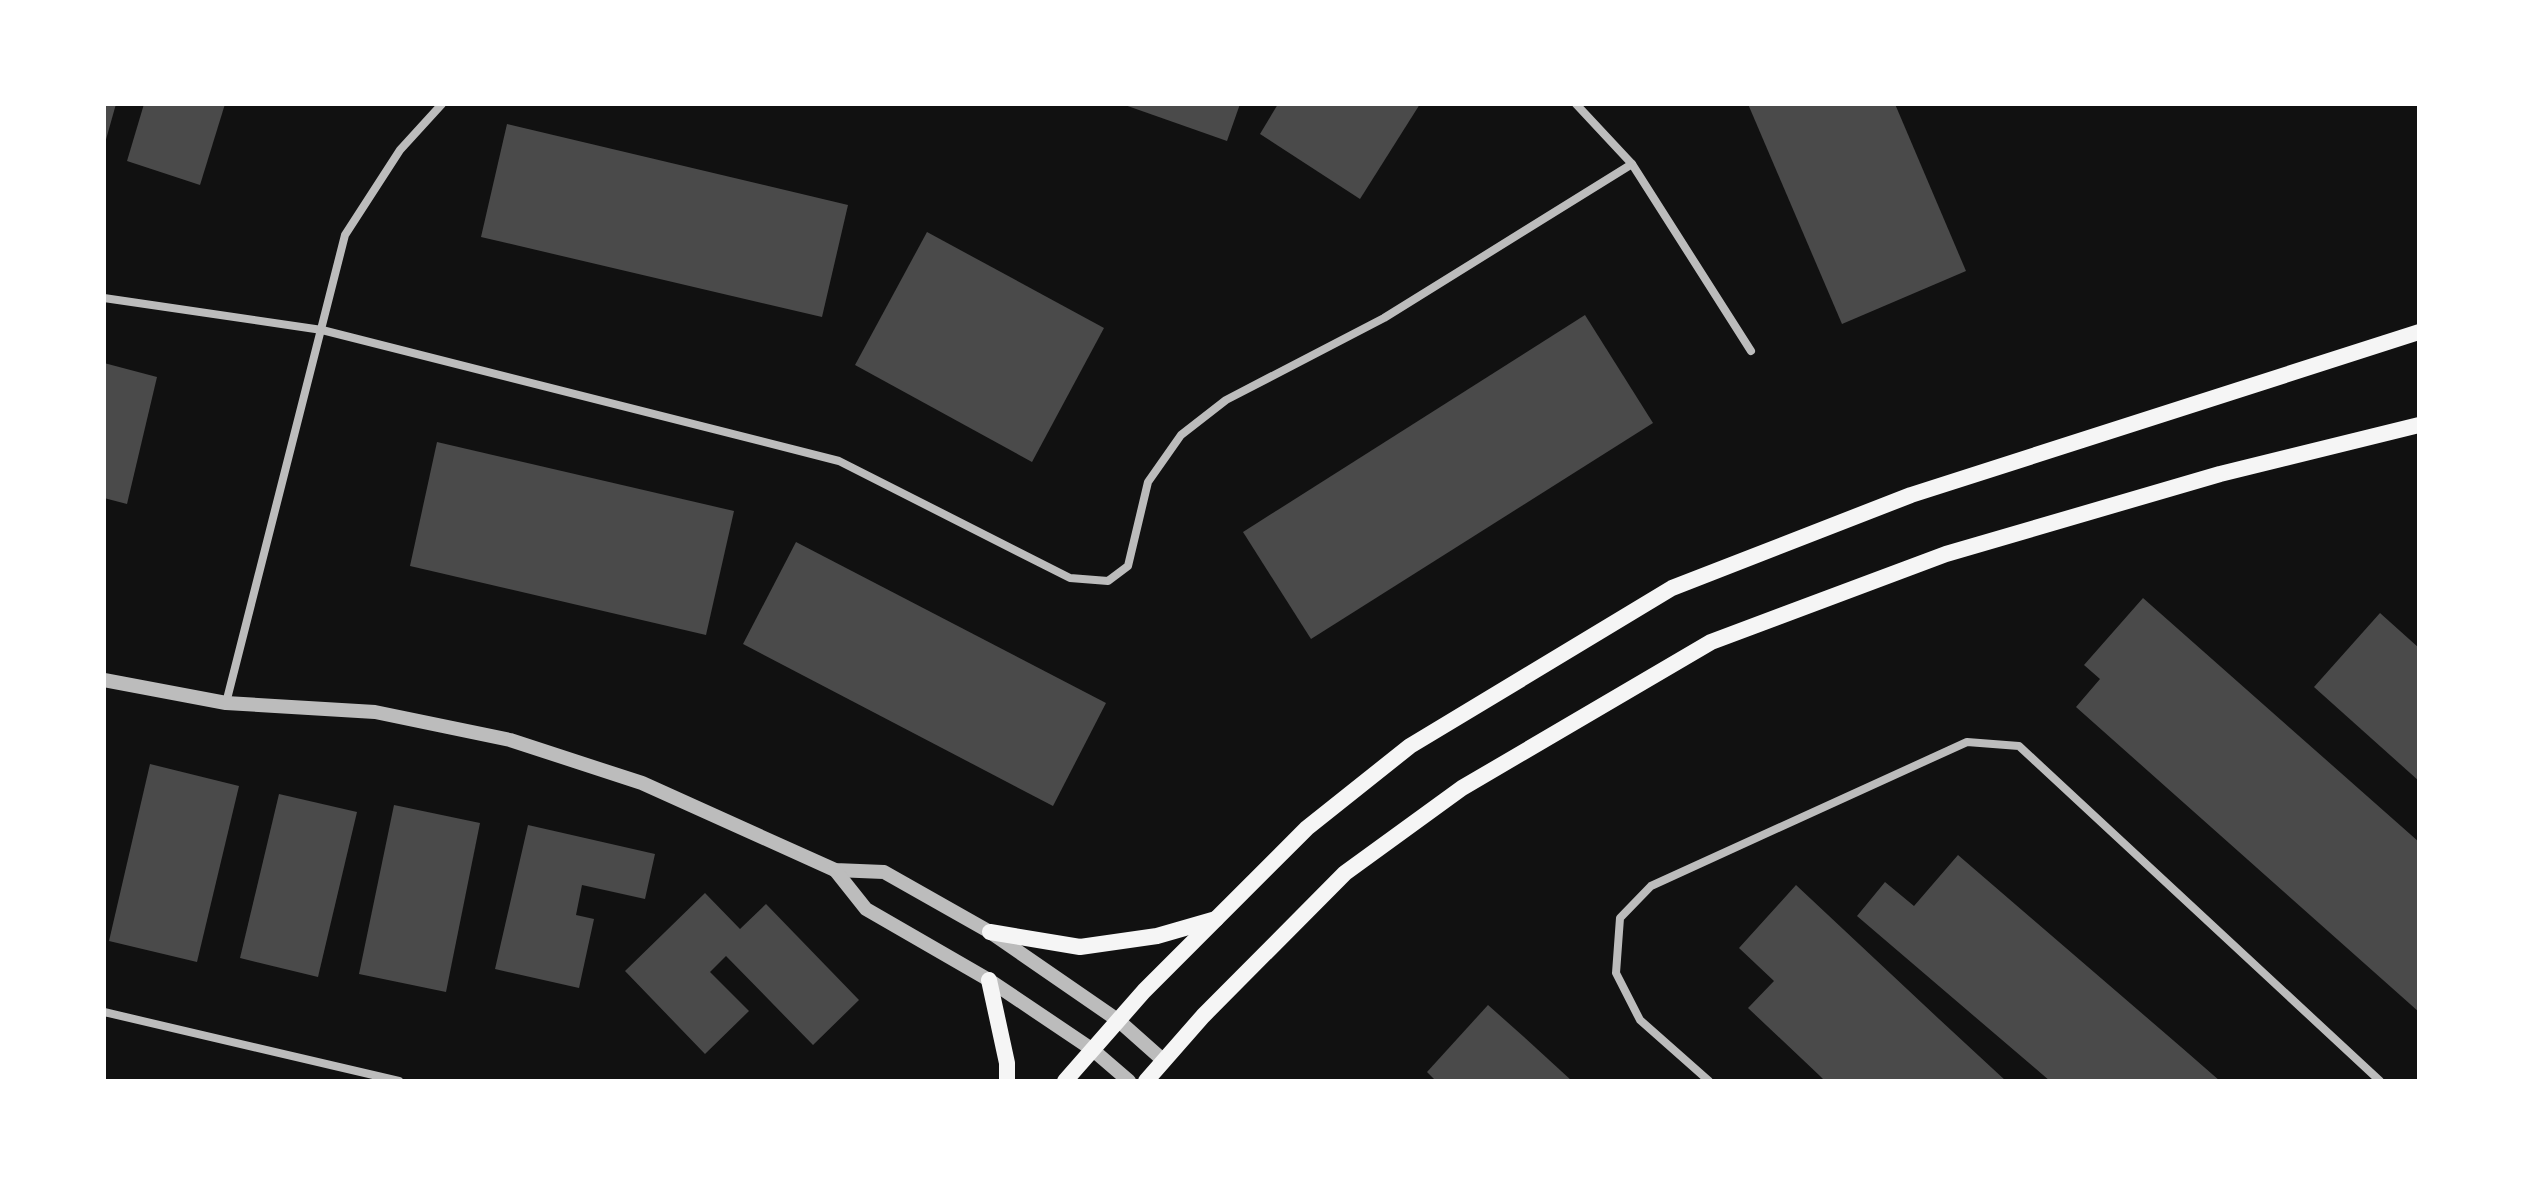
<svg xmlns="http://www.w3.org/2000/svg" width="2523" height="1185" viewBox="0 0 2523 1185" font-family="'Roboto Serif',serif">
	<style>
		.building { fill: #4a4a4a }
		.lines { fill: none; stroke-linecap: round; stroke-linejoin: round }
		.minor { stroke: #bcbcbc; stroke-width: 8 }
		.tertiary { stroke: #bcbcbc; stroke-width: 14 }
		.secondary { stroke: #f5f5f5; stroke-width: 16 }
	</style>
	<rect width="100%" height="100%" fill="#111"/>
	<g class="building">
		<path d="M 104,104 L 116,104 L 105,143 L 104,143 Z"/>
		<path d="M 144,104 L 225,104 L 200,185 L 127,161 Z"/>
		<path d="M 1122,104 L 1240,104 L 1227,141 Z"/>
		<path d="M 1278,104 L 1420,104 L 1360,199 L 1260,134 Z"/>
		<path d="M 1748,104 L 1895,104 L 1966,271 L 1842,324 Z"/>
		<path d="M 507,124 L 848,205 L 822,317 L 481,237 Z"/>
		<path d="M 927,232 L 1104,328 L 1032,462 L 855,365 Z"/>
		<path d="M 1585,315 L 1653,423 L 1311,639 L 1243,532 Z"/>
		<path d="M 104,363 L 157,377 L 127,504 L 104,498 Z"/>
		<path d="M 437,442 L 734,511 L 706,635 L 410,566 Z"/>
		<path d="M 796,542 L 1106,703 L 1053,806 L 743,644 Z"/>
		<path d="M 2143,598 L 2419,842 L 2419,1012 L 2076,707 L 2100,679 L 2084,665 Z"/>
		<path d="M 2380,613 L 2419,648 L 2419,781 L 2314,687 Z"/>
		<path d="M 150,764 L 239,786 L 197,962 L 109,941 Z"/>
		<path d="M 279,794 L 357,812 L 318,977 L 240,958 Z"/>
		<path d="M 394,805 L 480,823 L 446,992 L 359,974 Z"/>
		<path d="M 528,825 L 655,854 L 645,899 L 582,885 L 576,915 L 594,919 L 579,988 L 495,969 Z"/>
		<path d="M 1958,855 L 2181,1047 L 2220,1081 L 2050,1081 L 1857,916 L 1885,882 L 1914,906 Z"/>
		<path d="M 1796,885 L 1939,1019 L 2006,1081 L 1825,1081 L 1820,1076 L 1748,1008 L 1774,981 L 1739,948 Z"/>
		<path d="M 705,893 L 740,929 L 766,904 L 859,1000 L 813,1045 L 726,956 L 710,972 L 749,1011 L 705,1054 L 625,971 Z"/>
		<path d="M 1488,1005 L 1524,1037 L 1572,1081 L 1436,1081 L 1427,1072 Z"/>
	</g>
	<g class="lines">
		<g class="minor">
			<path d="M 1576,104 L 1632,164 L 1751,351"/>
			<path d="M 104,298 L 322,330 L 839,461 L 1070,578 L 1108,581 L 1128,566 L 1148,482 L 1181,435 L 1226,400 L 1384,318 L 1632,164"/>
			<path d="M 226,703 L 345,235 L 400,150 L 442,104"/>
			<path d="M 104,1012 L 399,1081"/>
			<path d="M 1709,1081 L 1640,1020 L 1616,973 L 1620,918 L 1651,886 L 1967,742 L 2019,746 L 2380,1081"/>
		</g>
		<g class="tertiary">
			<path d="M 104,680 L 226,703 L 375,712 L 510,740 L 642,783 L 835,870 L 884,872 L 990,932 L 1119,1021 L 1164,1061"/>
			<path d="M 835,870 L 866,909 L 989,980 L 1093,1050 L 1129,1081"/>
		</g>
		<g class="secondary">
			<path d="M 990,932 L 1080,947 L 1157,936 L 1216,919"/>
			<path d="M 989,980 L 1007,1063 L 1007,1081"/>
			<path d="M 1065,1081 L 1144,991 L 1307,828 L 1410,746 L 1672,588 L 1911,495 L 2419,332"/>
			<path d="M 1146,1081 L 1203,1016 L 1345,873 L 1462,788 L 1711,642 L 1946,554 L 2220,474 L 2419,425"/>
		</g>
	</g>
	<rect width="2523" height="1185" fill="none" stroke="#ffffff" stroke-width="212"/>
</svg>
